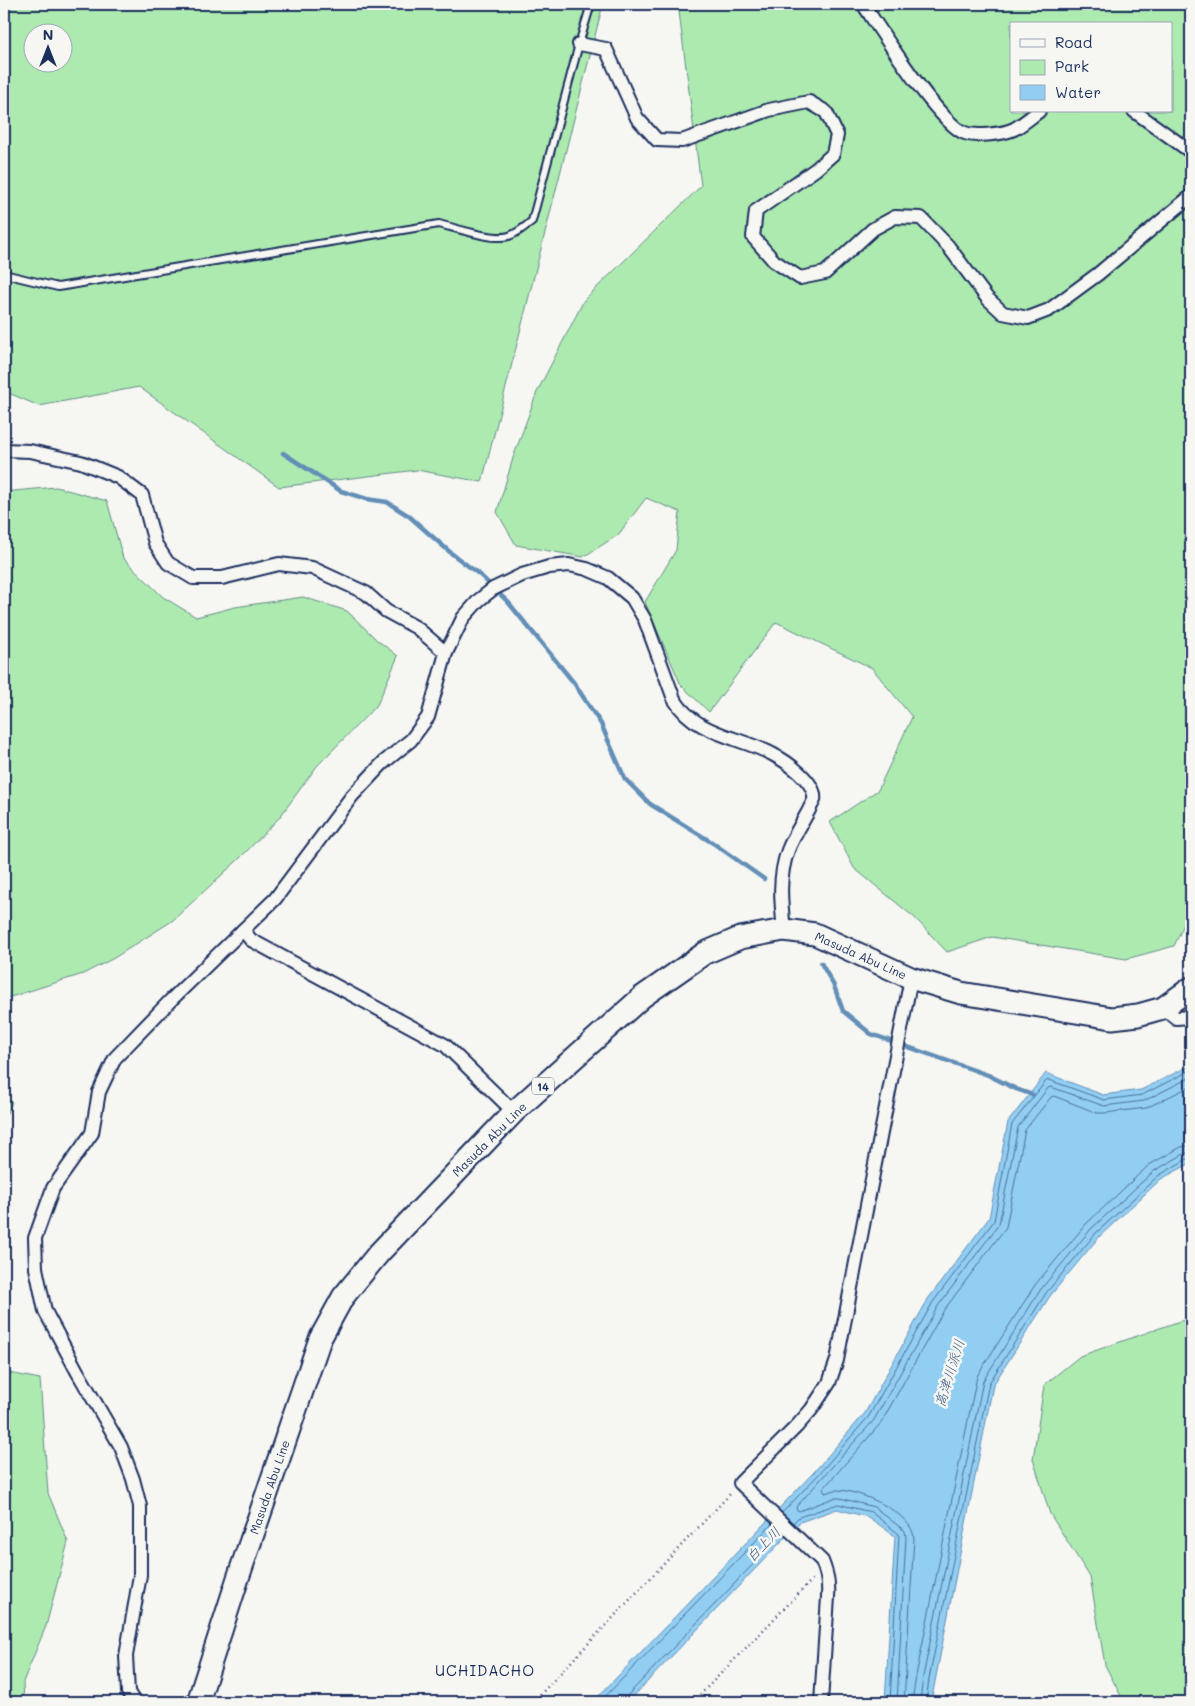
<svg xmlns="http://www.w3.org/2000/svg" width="1195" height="1706" viewBox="0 0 1195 1706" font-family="Mali,'Klee One',sans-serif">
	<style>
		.green { fill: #adeab0; stroke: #648c87; fill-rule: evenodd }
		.water { fill: #92cef2; stroke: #628eb7 }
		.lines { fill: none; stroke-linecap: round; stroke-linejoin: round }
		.shore { stroke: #4b6f99; stroke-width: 1 }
		.stream { stroke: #628eb7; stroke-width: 4.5 }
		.lane-casing { stroke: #1b2f5e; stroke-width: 10 }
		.street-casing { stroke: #1b2f5e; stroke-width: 16 }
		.primary-casing { stroke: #1b2f5e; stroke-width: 25 }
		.path { stroke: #1b2f5e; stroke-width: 2.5; stroke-dasharray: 1 4; stroke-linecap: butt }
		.lane { stroke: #f6f6f2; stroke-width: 6 }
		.street { stroke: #f6f6f2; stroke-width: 12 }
		.primary { stroke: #f6f6f2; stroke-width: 21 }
		.labels { text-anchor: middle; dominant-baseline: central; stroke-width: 5; stroke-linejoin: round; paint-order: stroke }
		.shield { fill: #f6f6f2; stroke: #5d6b8a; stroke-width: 1 }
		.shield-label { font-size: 11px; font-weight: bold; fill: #1b2f5e }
		.street-label { font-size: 12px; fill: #1b2f5e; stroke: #f6f6f2 }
		.water-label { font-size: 14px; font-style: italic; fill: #395783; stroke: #f6f6f2 }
		.quarter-label { font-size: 15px; letter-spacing: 1px; fill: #1b2f5e; stroke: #f6f6f2 }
	</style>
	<rect width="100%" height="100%" fill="#f6f6f2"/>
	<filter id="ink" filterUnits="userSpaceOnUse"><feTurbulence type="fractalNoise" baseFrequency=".02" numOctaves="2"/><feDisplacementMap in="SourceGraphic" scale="10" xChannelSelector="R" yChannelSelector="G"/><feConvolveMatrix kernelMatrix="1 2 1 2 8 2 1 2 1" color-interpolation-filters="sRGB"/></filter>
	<g filter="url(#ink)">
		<g class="green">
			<path d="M 4,4 L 603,4 L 482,482 L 417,470 L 279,487 L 139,387 L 39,406 L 4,391 ZM 32,32 L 62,32 L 62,62 L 32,62 Z"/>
			<path d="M 678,4 L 1191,4 L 1191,909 L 1174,946 L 1126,959 L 992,937 L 947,952 L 915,918 L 854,868 L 830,822 L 878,790 L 912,717 L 872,668 L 776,622 L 709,712 L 681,685 L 645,602 L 676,550 L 680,512 L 646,498 L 618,535 L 583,557 L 516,545 L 497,512 L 513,458 L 537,392 L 584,300 L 701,186 ZM 1011,24 L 1171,24 L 1171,111 L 1011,111 Z"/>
			<path d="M 56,487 L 107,501 L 123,558 L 163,597 L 196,617 L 235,607 L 303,597 L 347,611 L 377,640 L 398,656 L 377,705 L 317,766 L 279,818 L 239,859 L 172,921 L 114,958 L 83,974 L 4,999 L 4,492 Z"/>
			<path d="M 4,1096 L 12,1102 L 4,1119 Z"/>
			<path d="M 1191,1320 L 1191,1702 L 1124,1702 L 1105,1665 L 1090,1577 L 1050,1514 L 1033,1459 L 1044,1385 L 1080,1356 L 1180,1321 Z"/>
			<path d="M 4,1372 L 40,1379 L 48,1493 L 68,1542 L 46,1626 L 23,1682 L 24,1702 L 4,1702 Z"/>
		</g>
		<path class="water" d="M 1191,1065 L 1191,1163 L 1161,1179 L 1099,1237 L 1050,1296 L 993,1385 L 931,1702 L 885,1702 L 895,1536 L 868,1517 L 837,1509 L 800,1522 L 628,1702 L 593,1702 L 814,1472 L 865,1413 L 928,1299 L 989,1218 L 1008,1122 L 1046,1073 L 1103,1095 L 1141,1090 Z"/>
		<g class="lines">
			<g class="shore">
				<path d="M 782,1513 L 818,1475 L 869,1416 L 933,1302 L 994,1221 L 1012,1124 L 1046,1081 L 1049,1080 L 1104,1100 L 1142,1095 L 1191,1070"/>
				<path d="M 793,1523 L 799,1517 L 838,1504 L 871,1512 L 899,1534 L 890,1702"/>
				<path d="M 600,1702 L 772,1524"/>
				<path d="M 625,1702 L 626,1697 L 782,1534"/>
				<path d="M 897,1702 L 906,1537 L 905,1531 L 874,1507 L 840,1498 L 834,1498 L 799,1511 L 797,1510 L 796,1507 L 874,1420 L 938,1306 L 999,1224 L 1018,1127 L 1048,1088 L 1051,1087 L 1104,1106 L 1144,1101 L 1191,1077"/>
				<path d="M 904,1702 L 914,1538 C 913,1513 859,1490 837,1490 C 833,1490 829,1492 825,1493 L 823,1489 L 881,1423 L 944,1310 L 1006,1227 L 1025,1130 L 1051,1097 L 1054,1096 L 1097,1113 L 1105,1113 L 1146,1108 L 1191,1086"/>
				<path d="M 912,1702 L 916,1676 L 977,1376 L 1035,1285 L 1086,1224 L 1149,1165 L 1181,1147 L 1191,1145"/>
				<path d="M 920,1702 L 923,1677 L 983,1381 L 1041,1289 L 1091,1229 L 1154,1171 L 1184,1154 L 1191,1152"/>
				<path d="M 926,1702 L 929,1679 L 989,1383 L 1046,1293 L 1096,1233 L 1158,1176 L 1187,1159 L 1191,1159"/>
			</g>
			<g class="stream">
				<path d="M 283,453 L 341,491 L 367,499 L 387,502 L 409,516 L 451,553 L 480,575 L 508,602 L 574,683 L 601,724 L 625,779 L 650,804 L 713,843 L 764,879"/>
				<path d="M 821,963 L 834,986 L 843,1011 L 871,1034 L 988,1075 L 1016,1089 L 1033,1095"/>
			</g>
			<g class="lane-casing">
				<path id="lane" d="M 4,274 L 58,287 L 439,224 C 455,228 494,241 509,236 C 518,233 525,227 532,221 L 579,44 L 591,4"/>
			</g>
			<g class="street-casing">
				<g id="street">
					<path d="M 863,4 C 880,29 940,125 965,133 C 976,137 1004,134 1014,129 C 1023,124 1031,117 1039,111"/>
					<path d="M 579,44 L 606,49 L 637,118 L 657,140 L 682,141 L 769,110 L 809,102 L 826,112 L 837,135 L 833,154 L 816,169 L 756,211 L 753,237 L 774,261 L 800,278 L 825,273 L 873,229 L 895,217 L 921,218 L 948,246 L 987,298 L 1003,313 L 1028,318 L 1049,310 L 1098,274 L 1191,196"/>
					<path d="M 1134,111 L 1191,152"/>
					<path d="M 4,450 L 30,451 L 81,462 L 118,477 L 142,495 L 155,543 L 168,563 L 193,578 L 222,578 L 279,564 L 312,568 L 366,593 L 386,611 L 417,628 L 446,653"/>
					<path d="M 243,930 L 251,940 L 445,1045 L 514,1112"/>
					<path d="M 1163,1008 L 1176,1018 L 1191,1017"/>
					<path d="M 134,1702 L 128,1692 L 126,1656 L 140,1575 L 140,1506 L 133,1479 L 121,1447 L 77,1371 L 45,1311 L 36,1268 L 35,1238 L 53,1188 L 92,1133 L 99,1092 L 115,1058 L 171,1000 L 275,899 L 352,796 L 383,763 L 411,740 L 428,717 L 446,653 L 463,618 L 479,600 L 493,589 L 522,575 L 549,567 L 569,565 L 587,569 L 608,578 L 632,598 L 645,620 L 674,699 C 696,735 738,736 772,754 C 786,761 817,782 814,800 C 813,803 810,807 809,810 C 802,823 793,837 788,850 C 778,877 781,903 784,930"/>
					<path d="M 821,1702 L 828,1597 C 829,1582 827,1574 822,1561 L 740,1483 L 797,1426 L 811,1410 L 829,1383 L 837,1360 L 911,978"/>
				</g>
			</g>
			<g class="primary-casing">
				<path id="primary" d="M 198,1702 L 238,1578 L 320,1339 L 343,1297 L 379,1253 L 514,1112 L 642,997 L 705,953 L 740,938 L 784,930 L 815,934 L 911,978 L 961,993 L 1112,1018 L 1138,1015 L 1163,1008 L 1191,988"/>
			</g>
			<g class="path">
				<path d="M 533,1702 L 731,1493"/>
				<path d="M 693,1702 L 814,1578"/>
			</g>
			<use href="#lane" class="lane"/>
			<use href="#street" class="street"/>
			<use href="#primary" class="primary"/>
		</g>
	</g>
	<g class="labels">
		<rect class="shield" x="532" y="1077.5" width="22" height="17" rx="4"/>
		<g class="shield-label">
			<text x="543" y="1086">14</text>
		</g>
		<g class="street-label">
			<text transform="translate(861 955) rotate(24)">Masuda Abu Line</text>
			<text transform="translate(489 1139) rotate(-45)">Masuda Abu Line</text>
			<text transform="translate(269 1487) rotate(-71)">Masuda Abu Line</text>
		</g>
		<g class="water-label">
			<text transform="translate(949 1373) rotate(-73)">高津川派川</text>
			<text transform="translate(763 1544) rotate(-46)">白上川</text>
		</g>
		<g class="quarter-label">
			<text x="485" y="1670">UCHIDACHO</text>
		</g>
	</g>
	<rect width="1195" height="1706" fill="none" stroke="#f6f6f2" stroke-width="20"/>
	<rect x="10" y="10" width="1175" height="1686" fill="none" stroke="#1b2f5e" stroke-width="2" filter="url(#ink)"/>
	<rect x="1010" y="22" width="162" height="90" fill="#f6f6f2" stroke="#9ea6b7"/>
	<rect x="1020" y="39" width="25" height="8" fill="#f6f6f2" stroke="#9ea6b7"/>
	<text x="1055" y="48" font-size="15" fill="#1b2f5e">Road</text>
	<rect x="1020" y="60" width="25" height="15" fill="#adeab0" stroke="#9ea6b7"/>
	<text x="1055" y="72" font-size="15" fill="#1b2f5e">Park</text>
	<rect x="1020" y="85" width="25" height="15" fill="#92cef2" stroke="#9ea6b7"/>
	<text x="1055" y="98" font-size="15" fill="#1b2f5e">Water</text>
	<g transform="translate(48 48)"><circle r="24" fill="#f6f6f2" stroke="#9ea6b7"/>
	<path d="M0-4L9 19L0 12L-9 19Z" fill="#1b2f5e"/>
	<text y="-8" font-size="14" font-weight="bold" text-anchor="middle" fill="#1b2f5e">N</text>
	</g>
</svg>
